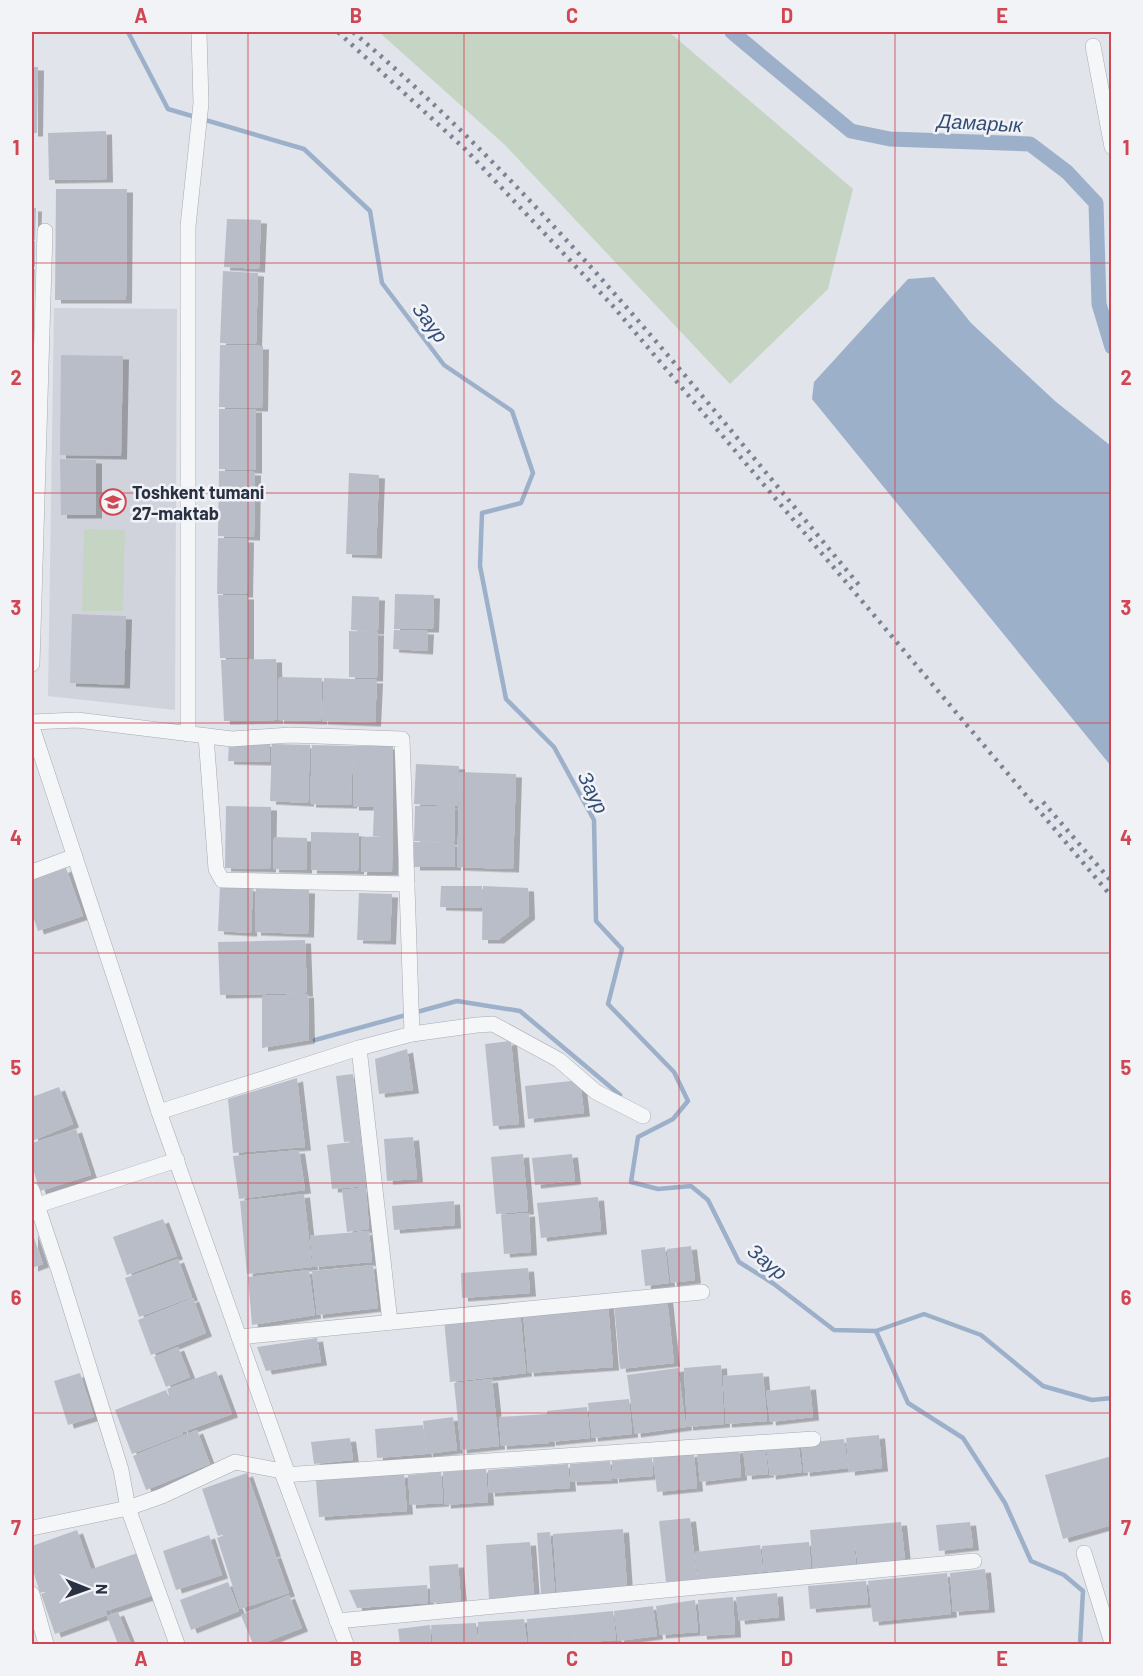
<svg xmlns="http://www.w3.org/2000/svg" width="1143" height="1676" viewBox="0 0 1143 1676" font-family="Barlow,sans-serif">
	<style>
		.built { fill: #d0d3dc }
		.green { fill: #c6d4c3 }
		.water { fill: #9cb0ca }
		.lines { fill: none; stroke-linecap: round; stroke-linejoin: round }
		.stream { stroke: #9cb0ca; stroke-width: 4.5 }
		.canal { stroke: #9cb0ca; stroke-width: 15 }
		.building { fill: #b9bdc7; filter: url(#shadow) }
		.minor-casing { stroke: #a6abb4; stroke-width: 16 }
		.minor { stroke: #f4f6f8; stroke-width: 15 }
		.rail { stroke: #7b8394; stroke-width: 4.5; stroke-dasharray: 3 6; stroke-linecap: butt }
		.grid { fill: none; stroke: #d04652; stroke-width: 1.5; stroke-opacity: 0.55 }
		.labels { text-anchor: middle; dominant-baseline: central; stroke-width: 5; stroke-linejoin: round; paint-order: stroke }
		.poi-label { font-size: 18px; font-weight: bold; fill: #293142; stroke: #f1f3f7; text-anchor: start }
		.water-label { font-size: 20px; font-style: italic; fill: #334d77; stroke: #f1f3f7 }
		.neatline { fill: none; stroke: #d04652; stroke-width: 2 }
		.grid-label { font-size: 20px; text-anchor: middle; font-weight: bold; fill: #d04652 }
	</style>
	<defs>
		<filter id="shadow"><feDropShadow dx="6" dy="3.5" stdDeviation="0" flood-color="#0004"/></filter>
	</defs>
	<rect width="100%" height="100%" fill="#e1e4ea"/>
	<path class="built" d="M 54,308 L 177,309 L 175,710 L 48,696 Z"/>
	<g class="green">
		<path d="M 379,32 L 669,32 L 853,189 L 828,289 L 730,384 L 504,144 Z"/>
		<path d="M 84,529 L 125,530 L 123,611 L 82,611 Z"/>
	</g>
	<path class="water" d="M 934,277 L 971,323 L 1055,401 L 1111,446 L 1111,766 L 812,399 L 814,382 L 908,279 Z"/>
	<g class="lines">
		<g class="stream">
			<path d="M 128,32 L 168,109 L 304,149 L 370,211 L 382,283 L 444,365 L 512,411 L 533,473 L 521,503 L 482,513 L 480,566 L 506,699 L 554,747 L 594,820 L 596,921 L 622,949 L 608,1004 L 674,1072 L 688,1101 L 673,1119 L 638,1137 L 631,1182 L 658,1189 L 691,1186 L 708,1200 L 739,1262 L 774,1284 L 834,1330 L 876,1331 L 924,1314 L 981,1335 L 1043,1386 L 1092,1400 L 1112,1398"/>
			<path d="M 315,1040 L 457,1001 L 520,1011 L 620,1095"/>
			<path d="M 876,1331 L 908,1403 L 963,1438 L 1005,1503 L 1031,1561 L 1064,1575 L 1083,1591 L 1080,1644"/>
		</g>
		<path class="canal" d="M 732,32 L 851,131 L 890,139 L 1030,144 L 1067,172 L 1096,203 L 1099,304 L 1112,347"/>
	</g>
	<g class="building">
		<path d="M 32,67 L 38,67 L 37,133 L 32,133 Z"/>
		<path d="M 106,131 L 107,179 L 49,180 L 48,133 Z"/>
		<path d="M 56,189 L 127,189 L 126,300 L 55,300 Z"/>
		<path d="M 32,208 L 36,208 L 35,240 L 32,240 Z"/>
		<path d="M 227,219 L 261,220 L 259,269 L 224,267 Z"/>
		<rect x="32" y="241" width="3" height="26"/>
		<path d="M 32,269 L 35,269 L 34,305 L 32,305 Z"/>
		<path d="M 223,271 L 258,273 L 256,344 L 220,343 Z"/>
		<rect x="32" y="306" width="2" height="40"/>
		<path d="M 220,345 L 263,346 L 262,408 L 219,407 Z"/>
		<rect x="32" y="347" width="2" height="57"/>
		<path d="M 61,355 L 123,356 L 121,456 L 60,455 Z"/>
		<path d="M 219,409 L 256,409 L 256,470 L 219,469 Z"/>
		<path d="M 60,459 L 96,460 L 96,515 L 61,515 Z"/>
		<path d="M 219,471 L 255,472 L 254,537 L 218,536 Z"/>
		<path d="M 349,473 L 379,475 L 376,555 L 346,554 Z"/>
		<path d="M 218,538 L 248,539 L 247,594 L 217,594 Z"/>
		<path d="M 395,594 L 434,595 L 433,629 L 394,629 Z"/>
		<path d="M 218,595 L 248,596 L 248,658 L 220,658 Z"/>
		<path d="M 352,596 L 379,597 L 378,631 L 351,630 Z"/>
		<path d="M 72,614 L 126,616 L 124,685 L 70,683 Z"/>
		<path d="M 394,630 L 428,631 L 427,651 L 393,649 Z"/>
		<path d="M 349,631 L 378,632 L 377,678 L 349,677 Z"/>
		<path d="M 276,659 L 277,720 L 224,721 L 221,660 Z"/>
		<path d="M 279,677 L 322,678 L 321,721 L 278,720 Z"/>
		<path d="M 324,678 L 377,680 L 375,723 L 322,721 Z"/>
		<path d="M 229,743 L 270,743 L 270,762 L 228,761 Z"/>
		<path d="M 272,744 L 310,745 L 308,803 L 270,801 Z"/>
		<path d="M 312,745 L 353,746 L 351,805 L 310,804 Z"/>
		<path d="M 353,746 L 393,746 L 392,872 L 361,872 L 362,837 L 386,836 L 373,836 L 374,807 L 353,807 Z"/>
		<path d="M 416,764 L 459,766 L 458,806 L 414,804 Z"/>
		<path d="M 460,772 L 516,774 L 513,869 L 457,867 Z"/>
		<path d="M 226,806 L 271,807 L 270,869 L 225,868 Z"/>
		<path d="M 415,806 L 455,806 L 455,842 L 414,841 Z"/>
		<path d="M 311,832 L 359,833 L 358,871 L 311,870 Z"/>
		<path d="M 274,837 L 307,838 L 306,870 L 273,869 Z"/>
		<path d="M 414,842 L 455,843 L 455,867 L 414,867 Z"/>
		<path d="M 66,868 L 83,916 L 38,931 L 32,913 L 32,880 Z"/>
		<path d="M 220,886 L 253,888 L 251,933 L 218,931 Z"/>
		<path d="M 441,886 L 482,886 L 481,908 L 440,907 Z"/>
		<path d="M 483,886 L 528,888 L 529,916 L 498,940 L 482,940 Z"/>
		<path d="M 256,888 L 309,890 L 308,934 L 255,932 Z"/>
		<path d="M 359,893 L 392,894 L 390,941 L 357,940 Z"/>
		<path d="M 305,940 L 307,993 L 220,995 L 218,942 Z"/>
		<path d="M 308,994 L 309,1040 L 262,1048 L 262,996 Z"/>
		<path d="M 511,1041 L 519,1124 L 493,1126 L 485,1044 Z"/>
		<path d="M 407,1049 L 413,1090 L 379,1094 L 375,1059 Z"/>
		<path d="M 353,1074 L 361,1140 L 344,1142 L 336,1076 Z"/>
		<path d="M 297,1078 L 305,1147 L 233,1153 L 228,1099 Z"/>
		<path d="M 580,1080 L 584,1113 L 528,1119 L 525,1086 Z"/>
		<path d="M 59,1087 L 73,1124 L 32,1141 L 32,1097 Z"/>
		<path d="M 76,1129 L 91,1175 L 40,1191 L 32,1166 L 32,1143 Z"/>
		<path d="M 413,1137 L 417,1179 L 387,1181 L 384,1139 Z"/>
		<path d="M 361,1141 L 366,1186 L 332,1189 L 327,1145 Z"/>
		<path d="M 299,1150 L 305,1190 L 239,1199 L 233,1156 Z"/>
		<path d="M 523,1154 L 528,1211 L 496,1214 L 491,1157 Z"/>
		<path d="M 572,1154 L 575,1181 L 535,1185 L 532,1158 Z"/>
		<path d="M 366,1187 L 369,1229 L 347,1232 L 342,1190 Z"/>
		<path d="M 304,1194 L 312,1267 L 247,1274 L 240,1201 Z"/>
		<path d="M 598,1197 L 601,1231 L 541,1238 L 537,1203 Z"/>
		<path d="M 454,1201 L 455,1225 L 394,1230 L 392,1206 Z"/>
		<path d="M 529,1213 L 531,1252 L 504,1254 L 501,1215 Z"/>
		<path d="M 163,1219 L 177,1256 L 127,1275 L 113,1237 Z"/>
		<path d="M 369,1231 L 372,1262 L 313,1267 L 310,1236 Z"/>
		<path d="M 32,1232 L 43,1264 L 32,1268 Z"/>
		<path d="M 691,1246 L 695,1280 L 671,1283 L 667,1249 Z"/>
		<path d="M 665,1247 L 669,1283 L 645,1286 L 641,1250 Z"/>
		<path d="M 178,1259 L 192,1297 L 139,1317 L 125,1278 Z"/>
		<path d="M 373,1265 L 378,1308 L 317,1315 L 312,1271 Z"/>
		<path d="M 528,1268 L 530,1293 L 462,1298 L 461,1273 Z"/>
		<path d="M 309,1270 L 315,1315 L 252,1325 L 248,1277 Z"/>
		<path d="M 193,1298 L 206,1333 L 151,1355 L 138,1320 Z"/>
		<path d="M 667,1298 L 674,1363 L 620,1369 L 614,1304 Z"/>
		<path d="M 608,1304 L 613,1367 L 528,1373 L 523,1311 Z"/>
		<path d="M 520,1312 L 526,1373 L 450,1382 L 444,1320 Z"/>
		<path d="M 317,1338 L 321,1362 L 266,1371 L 257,1347 Z"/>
		<path d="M 178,1347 L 190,1377 L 166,1387 L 154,1357 Z"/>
		<path d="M 721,1365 L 724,1424 L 687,1427 L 684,1368 Z"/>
		<path d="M 678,1368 L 686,1427 L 635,1434 L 627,1375 Z"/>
		<path d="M 216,1371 L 232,1414 L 183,1432 L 167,1389 Z"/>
		<path d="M 80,1373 L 94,1417 L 68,1425 L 54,1381 Z"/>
		<path d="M 763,1373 L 767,1421 L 726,1424 L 723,1376 Z"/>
		<path d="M 492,1379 L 499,1446 L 461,1450 L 454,1383 Z"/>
		<path d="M 810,1386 L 813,1417 L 770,1422 L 766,1391 Z"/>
		<path d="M 166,1390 L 183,1434 L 132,1454 L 115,1410 Z"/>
		<path d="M 629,1399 L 632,1434 L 592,1438 L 588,1403 Z"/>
		<path d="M 587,1407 L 590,1438 L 550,1442 L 548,1423 L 549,1443 L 501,1446 L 499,1417 L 547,1414 L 547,1411 Z"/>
		<path d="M 453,1417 L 457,1450 L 427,1454 L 423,1421 Z"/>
		<path d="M 423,1425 L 426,1454 L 377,1458 L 375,1429 Z"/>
		<path d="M 197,1430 L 210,1464 L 146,1490 L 133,1456 Z"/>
		<path d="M 879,1435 L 882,1468 L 849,1472 L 846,1438 Z"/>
		<path d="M 350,1438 L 353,1460 L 314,1464 L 311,1442 Z"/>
		<path d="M 844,1439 L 848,1468 L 804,1473 L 801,1443 Z"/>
		<path d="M 798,1442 L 802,1472 L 770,1476 L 766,1445 Z"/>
		<path d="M 765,1446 L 768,1474 L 746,1476 L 743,1448 Z"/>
		<path d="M 739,1449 L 741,1477 L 700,1482 L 697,1453 Z"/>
		<path d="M 694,1453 L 697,1488 L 657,1492 L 653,1458 Z"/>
		<path d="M 1112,1456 L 1112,1525 L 1063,1539 L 1045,1475 Z"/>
		<path d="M 652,1458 L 653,1476 L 613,1479 L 612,1461 Z"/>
		<path d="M 610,1461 L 612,1480 L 571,1482 L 570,1464 Z"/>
		<path d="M 568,1464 L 570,1488 L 489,1493 L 488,1470 Z"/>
		<path d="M 486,1469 L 488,1502 L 445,1505 L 443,1472 Z"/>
		<path d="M 441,1472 L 443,1503 L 410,1505 L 408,1475 Z"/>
		<path d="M 247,1473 L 275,1553 L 230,1569 L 275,1554 L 289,1593 L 240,1609 L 217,1538 L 235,1531 L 218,1536 L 202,1489 Z"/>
		<path d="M 404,1474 L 407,1511 L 319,1517 L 316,1480 Z"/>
		<path d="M 690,1518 L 697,1579 L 666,1582 L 659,1521 Z"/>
		<path d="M 901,1522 L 905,1560 L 858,1565 L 853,1531 L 856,1565 L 813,1568 L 810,1530 Z"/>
		<path d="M 970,1522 L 973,1547 L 939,1551 L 936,1525 Z"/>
		<path d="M 623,1529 L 627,1587 L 557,1592 L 553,1534 Z"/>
		<path d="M 77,1530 L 93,1575 L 92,1569 L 140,1552 L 154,1595 L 106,1611 L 101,1596 L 107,1615 L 55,1634 L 41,1594 L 75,1582 L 40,1593 L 32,1567 L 32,1546 Z"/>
		<path d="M 550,1532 L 555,1593 L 541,1594 L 537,1533 Z"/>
		<path d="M 209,1535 L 222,1575 L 176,1590 L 163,1551 Z"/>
		<path d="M 530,1542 L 534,1596 L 489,1599 L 486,1545 Z"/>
		<path d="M 809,1542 L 811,1568 L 764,1572 L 762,1546 Z"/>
		<path d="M 760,1545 L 763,1572 L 698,1579 L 695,1552 Z"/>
		<path d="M 458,1564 L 461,1601 L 431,1603 L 429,1566 Z"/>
		<path d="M 985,1569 L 989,1609 L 953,1612 L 950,1573 Z"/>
		<path d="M 947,1573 L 951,1614 L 873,1622 L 868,1581 Z"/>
		<path d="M 866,1581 L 868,1604 L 810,1609 L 808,1586 Z"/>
		<path d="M 228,1582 L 239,1611 L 191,1630 L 180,1600 Z"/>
		<path d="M 427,1585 L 428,1603 L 357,1608 L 349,1590 Z"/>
		<path d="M 777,1593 L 779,1617 L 739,1621 L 736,1597 Z"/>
		<path d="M 289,1595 L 302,1628 L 261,1644 L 253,1644 L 241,1615 Z"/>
		<path d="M 733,1597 L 735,1634 L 701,1636 L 698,1600 Z"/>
		<path d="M 695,1600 L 698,1632 L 660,1635 L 656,1606 Z"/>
		<path d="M 653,1606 L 657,1636 L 618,1641 L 614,1611 Z"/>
		<path d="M 613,1611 L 616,1640 L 575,1643 L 572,1615 Z"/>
		<path d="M 118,1612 L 131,1644 L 118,1644 L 107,1616 Z"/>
		<path d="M 572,1615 L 574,1644 L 529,1644 L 527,1619 Z"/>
		<path d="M 524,1619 L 527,1644 L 479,1644 L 478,1622 Z"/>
		<path d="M 476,1623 L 478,1644 L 433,1644 L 431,1625 Z"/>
		<path d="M 430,1625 L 431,1644 L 400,1644 L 398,1629 Z"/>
	</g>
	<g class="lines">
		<g class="minor-casing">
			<g id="minor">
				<path d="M 1093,46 L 1112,147"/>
				<path d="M 32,664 L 45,231"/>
				<path d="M 32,722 L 77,720 L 232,739 L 290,735 L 402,739 L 412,1034"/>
				<path d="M 32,727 L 159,1112 L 287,1472 L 283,1475 L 346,1644"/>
				<path d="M 188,734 L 188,226 L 201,103 L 199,32"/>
				<path d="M 206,736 L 216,869 L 222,880 L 407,884"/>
				<path d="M 32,872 L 75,856"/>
				<path d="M 359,1048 L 390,1322"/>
				<path d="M 159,1112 L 359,1048 L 412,1034 L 477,1025 L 493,1024 L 559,1060 L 596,1092 L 643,1116"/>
				<path d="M 32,1190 L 60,1274 L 121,1470 L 128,1508 L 177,1644"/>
				<path d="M 32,1207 L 177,1160"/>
				<path d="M 239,1337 L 702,1292"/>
				<path d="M 283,1475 L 813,1439"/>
				<path d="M 32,1528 L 128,1508 L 162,1496 L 235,1462 L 287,1472"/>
				<path d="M 1084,1553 L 1112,1643"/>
				<path d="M 32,1594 L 46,1644"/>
				<path d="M 337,1621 L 974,1561"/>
			</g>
		</g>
		<use href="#minor" class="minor"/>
		<g class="rail">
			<path d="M 338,32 L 466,150 L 612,305 L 1112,897"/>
			<path d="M 353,32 C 544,194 699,393 859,585"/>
			<path d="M 1043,802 L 1112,882"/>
		</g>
	</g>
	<path class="grid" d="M 248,32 L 248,1644M 464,32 L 464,1644M 679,32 L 679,1644M 895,32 L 895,1644M 32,263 L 1112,263M 32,493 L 1112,493M 32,723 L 1112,723M 32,953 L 1112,953M 32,1183 L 1112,1183M 32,1413 L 1112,1413"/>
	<defs>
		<g id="school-ring" transform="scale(1.35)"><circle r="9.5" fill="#f1f3f7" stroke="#d04652" stroke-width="1.5"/><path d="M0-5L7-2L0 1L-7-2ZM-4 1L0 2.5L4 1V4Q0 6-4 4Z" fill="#d04652"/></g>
	</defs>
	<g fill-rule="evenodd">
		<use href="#school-ring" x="113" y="502"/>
	</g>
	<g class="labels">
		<g class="poi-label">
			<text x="132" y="492">Toshkent tumani<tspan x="132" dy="21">27-maktab</tspan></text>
		</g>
		<g class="water-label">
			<text transform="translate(980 122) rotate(3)">Дамарык</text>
			<text transform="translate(431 322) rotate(53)">Заур</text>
			<text transform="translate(594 792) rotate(64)">Заур</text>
			<text transform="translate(768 1261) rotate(40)">Заур</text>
		</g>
	</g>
	<rect width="1143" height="1676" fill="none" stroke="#f1f3f7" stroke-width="66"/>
	<g transform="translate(87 1589) rotate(91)" stroke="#f1f3f7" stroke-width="4.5" paint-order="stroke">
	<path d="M0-4.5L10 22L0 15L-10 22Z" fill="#293142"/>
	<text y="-9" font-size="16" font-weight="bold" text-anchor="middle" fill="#293142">N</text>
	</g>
	<rect x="33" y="33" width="1077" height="1610" class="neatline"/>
	<g class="grid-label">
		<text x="141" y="23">A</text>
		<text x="356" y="23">B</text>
		<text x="572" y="23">C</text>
		<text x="787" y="23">D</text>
		<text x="1002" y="23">E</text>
		<text x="16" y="155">1</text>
		<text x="1126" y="155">1</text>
		<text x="16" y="385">2</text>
		<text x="1126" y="385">2</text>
		<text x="16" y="615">3</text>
		<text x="1126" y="615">3</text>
		<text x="16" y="845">4</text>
		<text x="1126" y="845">4</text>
		<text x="16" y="1075">5</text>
		<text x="1126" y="1075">5</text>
		<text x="16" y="1305">6</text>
		<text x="1126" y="1305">6</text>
		<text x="16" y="1535">7</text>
		<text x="1126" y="1535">7</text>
		<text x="141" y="1666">A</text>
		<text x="356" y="1666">B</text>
		<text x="572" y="1666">C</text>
		<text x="787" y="1666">D</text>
		<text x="1002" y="1666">E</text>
	</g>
</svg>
